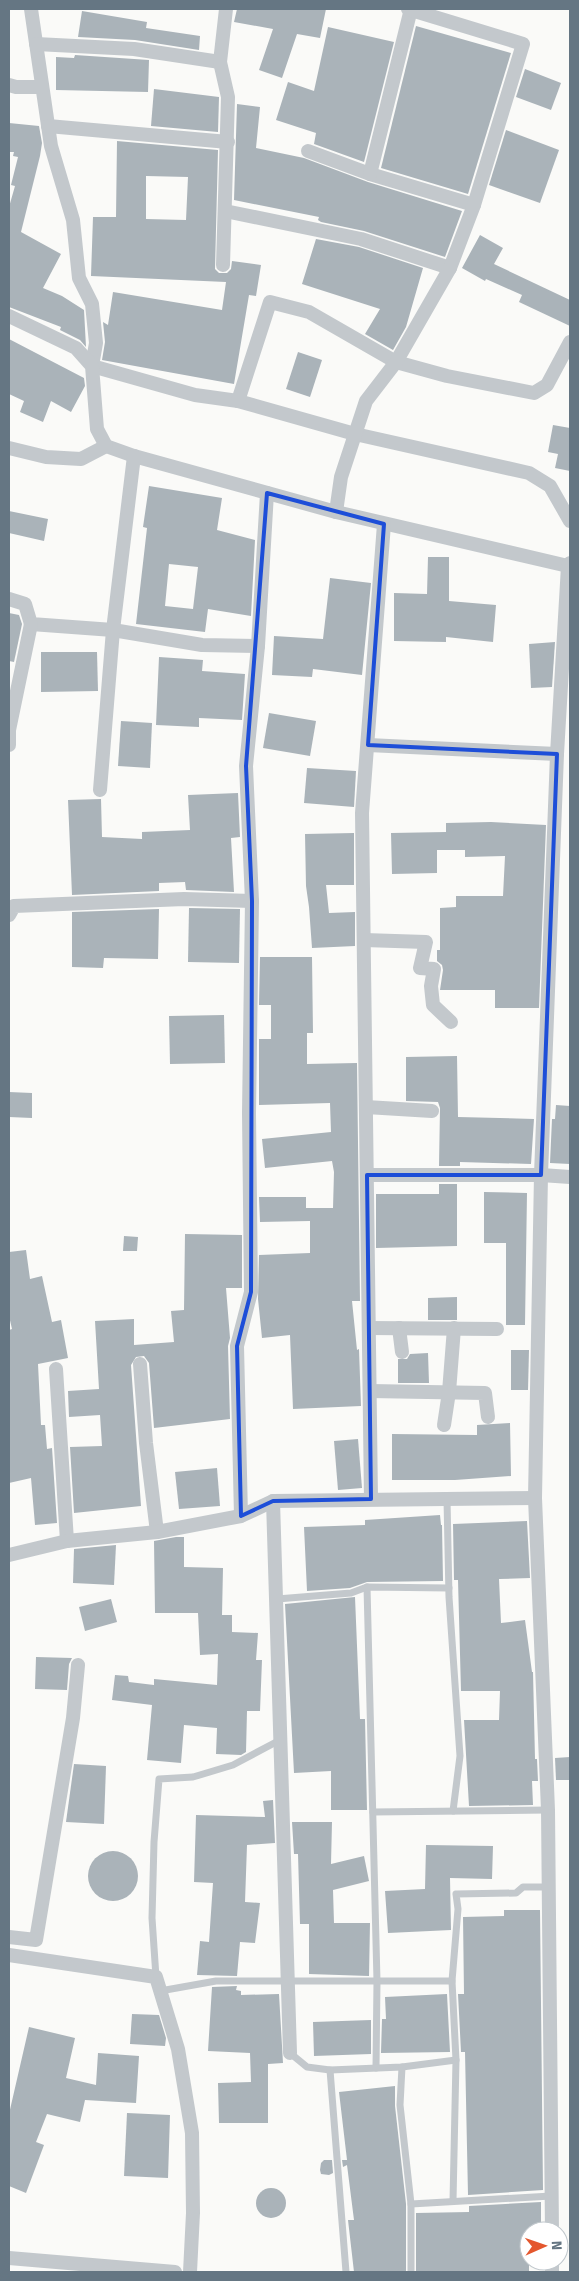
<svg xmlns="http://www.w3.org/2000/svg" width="579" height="2281" viewBox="0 0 579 2281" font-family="'Fira Sans',sans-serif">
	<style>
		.building { fill: #aab3b9; fill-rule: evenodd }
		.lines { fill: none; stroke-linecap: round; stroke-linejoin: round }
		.lane { stroke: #c3c8cc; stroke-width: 7 }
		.street { stroke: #c3c8cc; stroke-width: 14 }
		.marked { fill: none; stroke: #1d4ed8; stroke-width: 4; stroke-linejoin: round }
	</style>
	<rect width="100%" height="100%" fill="#fafaf8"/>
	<g class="building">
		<path d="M 237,9 L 326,9 L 320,38 L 297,34 L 282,78 L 259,70 L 273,29 L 234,22 Z"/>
		<path d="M 82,11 L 147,22 L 146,28 L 200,36 L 199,50 L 135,40 L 78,37 Z"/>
		<path d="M 416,26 L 511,53 L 468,194 L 381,168 Z"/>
		<path d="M 328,27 L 394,42 L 364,162 L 314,144 L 316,133 L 276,120 L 288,82 L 314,91 Z"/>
		<path d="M 75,55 L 149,60 L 148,92 L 56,90 L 56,57 L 74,58 Z"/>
		<path d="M 525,69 L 561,83 L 551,110 L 516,97 Z"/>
		<path d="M 154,89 L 219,97 L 218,132 L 151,126 Z"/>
		<path d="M 237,104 L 260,107 L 256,148 L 304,158 L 368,182 L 462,211 L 445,257 L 364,231 L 321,222 L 318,220 L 319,217 L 234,200 Z"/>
		<path d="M 9,123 L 39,126 L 42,143 L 40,156 L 21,232 L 61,254 L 43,288 L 62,296 L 84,310 L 86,347 L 80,340 L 60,330 L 61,327 L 9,307 L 9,207 L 15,186 L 11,185 L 18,157 L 13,156 L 14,152 L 9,152 Z"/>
		<path d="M 506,130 L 559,150 L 540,203 L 489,185 Z"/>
		<path d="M 117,141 L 218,150 L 215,269 L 219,273 L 227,273 L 231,269 L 232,261 L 261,265 L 256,296 L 249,295 L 234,384 L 102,360 L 105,342 L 103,322 L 108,325 L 113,292 L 222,310 L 226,282 L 91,276 L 93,217 L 116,217 ZM 146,176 L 188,177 L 186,220 L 146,219 Z"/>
		<path d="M 480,235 L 503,248 L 494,264 L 570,300 L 570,326 L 519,302 L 522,295 L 486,279 L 485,281 L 462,268 Z"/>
		<path d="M 316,239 L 359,247 L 423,268 L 406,327 L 393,350 L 365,334 L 380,309 L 302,284 Z"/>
		<path d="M 9,339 L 84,378 L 85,386 L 71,412 L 51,401 L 43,422 L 20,412 L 24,401 L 9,394 Z"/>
		<path d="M 298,352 L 322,360 L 310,397 L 286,389 Z"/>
		<path d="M 553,425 L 570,428 L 570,471 L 555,468 L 558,454 L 548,452 Z"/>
		<path d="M 149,486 L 222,498 L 217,530 L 255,540 L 251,616 L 208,609 L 205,632 L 136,624 L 147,528 L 143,527 ZM 169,564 L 198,567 L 193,609 L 165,606 Z"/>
		<path d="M 9,511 L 48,519 L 44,541 L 9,533 Z"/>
		<path d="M 428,557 L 449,557 L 449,601 L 496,605 L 493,642 L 446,637 L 446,642 L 394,641 L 394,593 L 427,594 Z"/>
		<path d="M 330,578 L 371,583 L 362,675 L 313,669 L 312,677 L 272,675 L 274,636 L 323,639 Z"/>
		<path d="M 9,613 L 19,615 L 22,624 L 14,662 L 9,661 Z"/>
		<path d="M 555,642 L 552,687 L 531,688 L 529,644 Z"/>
		<path d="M 41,652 L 97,652 L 98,691 L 41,692 Z"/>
		<path d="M 159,657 L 203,660 L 202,671 L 245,674 L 242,720 L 199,718 L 199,727 L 156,725 Z"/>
		<path d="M 269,713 L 316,721 L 310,756 L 263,748 Z"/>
		<path d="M 121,721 L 152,723 L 150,768 L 118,766 Z"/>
		<path d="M 307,768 L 356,771 L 354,807 L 304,803 Z"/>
		<path d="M 238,793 L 240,837 L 231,838 L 234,892 L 186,890 L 185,882 L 159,883 L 159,891 L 72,895 L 68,800 L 101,799 L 102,837 L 142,839 L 142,832 L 190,830 L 188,795 Z"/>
		<path d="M 491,822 L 546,825 L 539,1008 L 495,1008 L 495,990 L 440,990 L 443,970 L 442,965 L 437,961 L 437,950 L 440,950 L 440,908 L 456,907 L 456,896 L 503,896 L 505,856 L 465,857 L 465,850 L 437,850 L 437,873 L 392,874 L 391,833 L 446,832 L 446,823 Z"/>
		<path d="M 354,833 L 354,885 L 326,885 L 329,913 L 355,912 L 355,946 L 312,948 L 309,907 L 306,886 L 305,834 Z"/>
		<path d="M 189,908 L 240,909 L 239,963 L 188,962 Z"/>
		<path d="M 159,909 L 158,959 L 104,958 L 103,968 L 72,967 L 72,912 Z"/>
		<path d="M 260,957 L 312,957 L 313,1033 L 307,1033 L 307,1064 L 357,1063 L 360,1301 L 352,1301 L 357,1350 L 359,1349 L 361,1406 L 293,1409 L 290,1335 L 262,1338 L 258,1299 L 259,1255 L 310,1253 L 310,1221 L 260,1222 L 259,1197 L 306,1197 L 306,1208 L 333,1208 L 334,1172 L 332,1161 L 265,1168 L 262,1139 L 331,1132 L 330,1103 L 259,1105 L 259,1039 L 271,1039 L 271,1005 L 259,1005 Z"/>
		<path d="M 224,1015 L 225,1063 L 170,1064 L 169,1016 Z"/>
		<path d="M 457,1056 L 458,1117 L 534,1119 L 531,1164 L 460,1162 L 460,1166 L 439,1166 L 440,1108 L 438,1102 L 406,1101 L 406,1057 Z"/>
		<path d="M 9,1092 L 32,1093 L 32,1118 L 9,1117 Z"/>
		<path d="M 556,1105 L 570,1106 L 570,1164 L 550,1163 L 552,1119 L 555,1119 Z"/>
		<path d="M 439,1184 L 457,1184 L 457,1246 L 376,1248 L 376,1194 L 439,1194 Z"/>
		<path d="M 484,1192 L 527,1193 L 525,1325 L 506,1325 L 506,1243 L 484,1243 Z"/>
		<path d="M 185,1234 L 242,1235 L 242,1288 L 226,1288 L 230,1338 L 228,1346 L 230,1419 L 154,1428 L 149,1363 L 144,1356 L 136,1357 L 131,1365 L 141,1506 L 74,1513 L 70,1447 L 102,1446 L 100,1415 L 69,1417 L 68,1391 L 99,1389 L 95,1321 L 134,1319 L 134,1345 L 174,1342 L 171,1311 L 184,1310 Z"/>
		<path d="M 124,1236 L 138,1237 L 137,1251 L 123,1251 Z"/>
		<path d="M 26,1250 L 30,1279 L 42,1276 L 52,1322 L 61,1320 L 68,1358 L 38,1364 L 41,1425 L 45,1425 L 47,1449 L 52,1448 L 57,1523 L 35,1525 L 31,1478 L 9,1483 L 9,1330 L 12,1329 L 9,1316 L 9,1252 Z"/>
		<path d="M 457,1297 L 457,1320 L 428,1320 L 428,1298 Z"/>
		<path d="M 511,1350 L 529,1350 L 528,1390 L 511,1390 Z"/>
		<path d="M 428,1353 L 429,1383 L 398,1383 L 398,1359 L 407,1359 L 410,1354 Z"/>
		<path d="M 510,1423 L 511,1476 L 455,1480 L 392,1480 L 392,1434 L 477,1435 L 477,1425 Z"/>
		<path d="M 358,1439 L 362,1488 L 338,1490 L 334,1441 Z"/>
		<path d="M 217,1468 L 220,1506 L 179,1509 L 175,1472 Z"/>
		<path d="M 440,1515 L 441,1525 L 442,1525 L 443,1581 L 367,1582 L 350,1588 L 307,1591 L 304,1527 L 365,1525 L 365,1520 Z"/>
		<path d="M 527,1521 L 530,1578 L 499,1579 L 501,1623 L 525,1620 L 532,1672 L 533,1672 L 535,1759 L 537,1759 L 538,1781 L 532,1781 L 533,1805 L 469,1806 L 464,1720 L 499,1720 L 500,1691 L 461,1691 L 458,1580 L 454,1580 L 453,1524 Z"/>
		<path d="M 176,1537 L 184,1537 L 184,1567 L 223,1568 L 222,1615 L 232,1615 L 232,1632 L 258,1633 L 256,1660 L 262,1660 L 260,1711 L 247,1711 L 246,1752 L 241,1755 L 216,1754 L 217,1728 L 184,1725 L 181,1763 L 147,1760 L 152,1705 L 112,1700 L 115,1675 L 128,1676 L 129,1682 L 154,1685 L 154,1679 L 217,1685 L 218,1654 L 200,1655 L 198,1613 L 155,1613 L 154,1541 Z"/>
		<path d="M 116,1545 L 114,1585 L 73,1583 L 74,1549 Z"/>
		<path d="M 355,1597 L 360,1719 L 365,1719 L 367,1810 L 331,1810 L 331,1771 L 294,1773 L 285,1604 Z"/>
		<path d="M 111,1599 L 117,1622 L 85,1631 L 79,1607 Z"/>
		<path d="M 36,1657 L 72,1658 L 69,1664 L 67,1690 L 35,1689 Z"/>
		<path d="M 570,1757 L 570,1780 L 556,1780 L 555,1758 Z"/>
		<path d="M 74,1764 L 106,1766 L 104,1824 L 66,1822 Z"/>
		<path d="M 273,1800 L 275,1843 L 247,1845 L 245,1902 L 260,1903 L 255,1943 L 240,1942 L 237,1976 L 197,1975 L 200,1941 L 209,1942 L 213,1883 L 194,1882 L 196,1815 L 265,1817 L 263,1801 Z"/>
		<path d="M 292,1822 L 332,1822 L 331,1864 L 364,1856 L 369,1881 L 333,1890 L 334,1923 L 370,1923 L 369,1976 L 309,1974 L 309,1924 L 300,1924 L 298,1854 L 294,1854 Z"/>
		<path d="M 426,1845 L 493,1846 L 492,1879 L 450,1878 L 451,1930 L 388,1933 L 385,1891 L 425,1889 Z"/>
		<circle cx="113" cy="1876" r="25"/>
		<path d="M 504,1910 L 540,1910 L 543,2190 L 468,2195 L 465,2052 L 461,2052 L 458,1994 L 464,1994 L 463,1917 L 504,1916 Z"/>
		<path d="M 237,1986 L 236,1990 L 241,1991 L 241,1995 L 279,1994 L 283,2063 L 268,2064 L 268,2123 L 219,2123 L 218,2083 L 251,2082 L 250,2053 L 208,2051 L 212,1987 Z"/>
		<path d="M 447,1994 L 450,2052 L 381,2053 L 382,2019 L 386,2019 L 385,1997 Z"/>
		<path d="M 132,2014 L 159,2015 L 166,2038 L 165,2046 L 130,2044 Z"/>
		<path d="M 371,2020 L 371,2054 L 314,2056 L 313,2022 Z"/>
		<path d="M 29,2027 L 75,2038 L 66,2078 L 96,2085 L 98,2053 L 139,2056 L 136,2103 L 85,2100 L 80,2122 L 47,2114 L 36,2142 L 44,2145 L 26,2193 L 9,2186 L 9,2114 Z"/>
		<path d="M 395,2086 L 395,2106 L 406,2204 L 406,2272 L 354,2272 L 348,2220 L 354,2220 L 347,2165 L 343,2167 L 342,2160 L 347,2160 L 339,2092 Z"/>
		<path d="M 127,2113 L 170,2115 L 168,2178 L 124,2176 Z"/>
		<path d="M 324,2160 L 332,2160 L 333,2173 L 329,2175 L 321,2174 L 320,2170 L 321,2163 Z"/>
		<circle cx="271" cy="2203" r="15"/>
		<path d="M 541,2202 L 541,2231 L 529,2231 L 529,2272 L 416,2272 L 416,2213 L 469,2212 L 469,2206 Z"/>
	</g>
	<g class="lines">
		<g class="lane">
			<path d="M 447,1499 L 449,1597 L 460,1756 L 453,1811"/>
			<path d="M 367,1587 L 377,1981 L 376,2068"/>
			<path d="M 277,1599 L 351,1593 L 367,1587 L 449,1588"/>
			<path d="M 373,1812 L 548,1810"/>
			<path d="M 156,1977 L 152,1918 L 154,1842 L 159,1779 L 193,1777 L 233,1765 L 280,1740"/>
			<path d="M 160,1991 L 216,1981 L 452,1981"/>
			<path d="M 290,2053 L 307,2067 L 330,2070 L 402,2067 L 456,2060"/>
			<path d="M 402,2067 L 400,2105 L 411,2204 L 411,2272"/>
			<path d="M 330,2070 L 346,2272"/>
			<path d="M 453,2201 L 456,2060 L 452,1981 L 458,1909 L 456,1894 L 516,1893 L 523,1887 L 549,1887"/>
			<path d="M 411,2204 L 551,2196"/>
		</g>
		<g class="street">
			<path d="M 31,9 L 51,146 L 73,220 L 79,278 L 92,304 L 96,343 L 92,366 L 195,395 L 238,401 L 355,434 L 529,473 L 550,486 L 570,521"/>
			<path d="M 36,44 L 134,49 L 220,62"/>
			<path d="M 9,85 L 16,87 L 42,87"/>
			<path d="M 48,126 L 228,142"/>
			<path d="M 308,151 L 370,174 L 474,205"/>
			<path d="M 370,174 L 411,9"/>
			<path d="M 225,211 L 361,239 L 450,268"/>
			<path d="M 223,265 L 228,97 L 220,62 L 226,9"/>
			<path d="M 9,316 L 76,348 L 92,366 L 97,429 L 106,446 L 134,456 L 336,512 L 568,566"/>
			<path d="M 238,401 L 270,302 L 309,312 L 396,362 L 447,376 L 534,393 L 547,385 L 570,342"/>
			<path d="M 9,448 L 46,457 L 81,459 L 106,446"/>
			<path d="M 336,512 L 341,477 L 366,401 L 396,362 L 450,268 L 474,205 L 523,44 L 408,9"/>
			<path d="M 9,599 L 25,604 L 31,624 L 113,630 L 202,645 L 258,646"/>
			<path d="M 9,730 L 31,624"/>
			<path d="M 9,745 L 9,730"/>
			<path d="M 368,745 L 557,754"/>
			<path d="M 100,790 L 113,630 L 134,456"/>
			<path d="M 9,915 L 14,906 L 184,899 L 252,901"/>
			<path d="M 364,940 L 426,942 L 420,968 L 434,969 L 431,986 L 433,1005 L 451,1022"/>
			<path d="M 366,1107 L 432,1111"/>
			<path d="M 368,1175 L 541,1175 L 570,1177"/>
			<path d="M 369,1328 L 497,1329"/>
			<path d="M 399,1328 L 402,1352"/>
			<path d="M 140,1364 L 146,1443 L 157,1532"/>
			<path d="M 56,1369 L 67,1541"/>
			<path d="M 370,1391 L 485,1393 L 488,1417"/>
			<path d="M 444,1425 L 449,1392 L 454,1328"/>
			<path d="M 371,1499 L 362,813 L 384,524"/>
			<path d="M 273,1501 L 290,2053"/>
			<path d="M 241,1516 L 237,1346 L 251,1292 L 249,1113 L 252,901 L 246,766 L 258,646 L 267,493"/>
			<path d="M 9,1555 L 67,1541 L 157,1532 L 241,1516 L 273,1501 L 535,1498"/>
			<path d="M 9,1937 L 36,1940 L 73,1718 L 78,1665"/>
			<path d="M 9,1955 L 156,1977 L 178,2049 L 192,2133 L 193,2213 L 190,2272"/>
			<path d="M 552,2231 L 548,1810 L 535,1498 L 541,1175 L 557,754 L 568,566 L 570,563"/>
			<path d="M 9,2258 L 175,2272"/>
			<path d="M 552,2261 L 552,2272"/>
		</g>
	</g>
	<path class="marked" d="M 267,493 L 384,524 L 368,745 L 557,754 L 541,1175 L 367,1175 L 371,1499 L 273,1501 L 241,1516 L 237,1346 L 251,1292 L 252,901 L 246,766 Z"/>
	<rect width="579" height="2281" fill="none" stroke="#657683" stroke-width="20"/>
	<g transform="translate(544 2246) rotate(88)"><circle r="24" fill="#ffffff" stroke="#c1c8cd"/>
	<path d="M0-4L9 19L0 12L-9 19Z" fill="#e4572e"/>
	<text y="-8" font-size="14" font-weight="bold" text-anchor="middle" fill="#657683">N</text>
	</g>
</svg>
